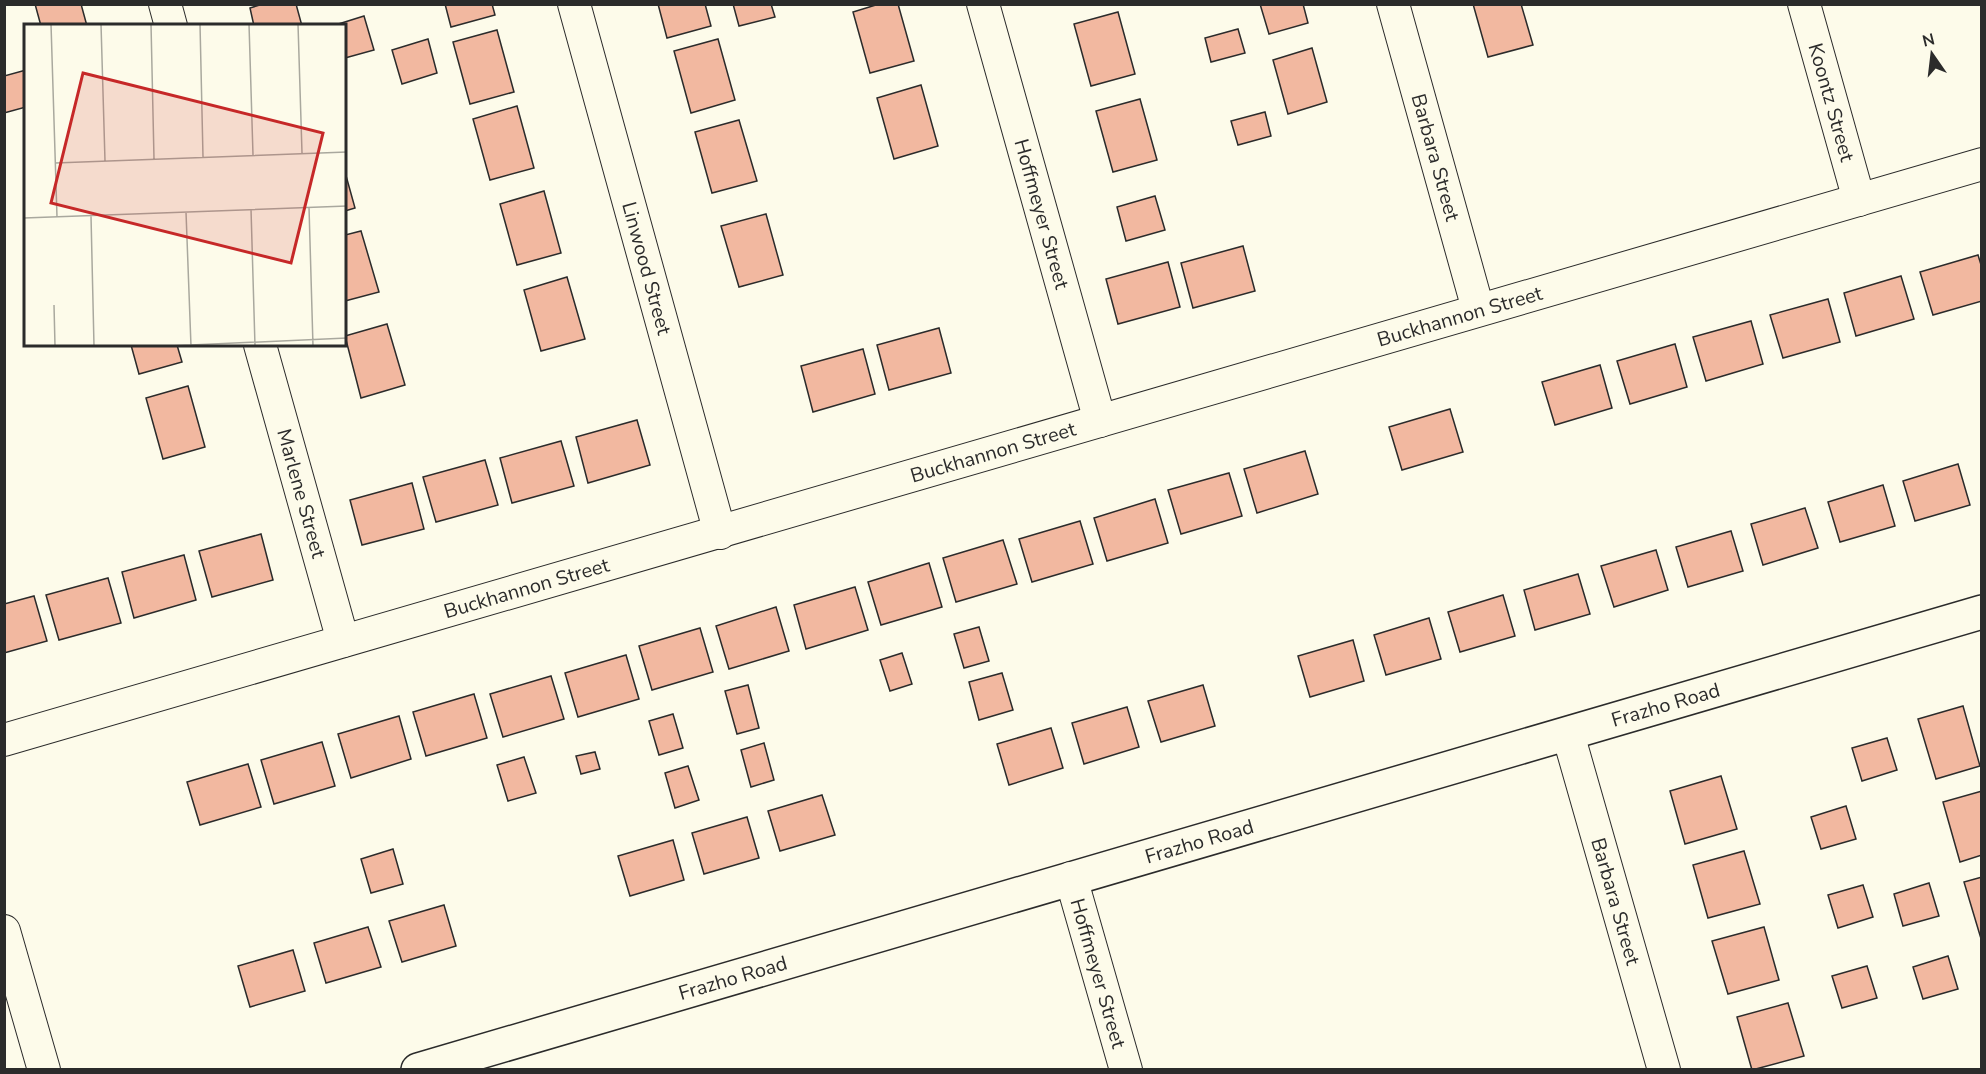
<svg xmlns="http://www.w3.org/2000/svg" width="1986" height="1074" viewBox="0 0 1986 1074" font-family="'Nunito Sans',sans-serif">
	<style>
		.building { fill: #f2b8a0; stroke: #2b2b2b; stroke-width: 1.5 }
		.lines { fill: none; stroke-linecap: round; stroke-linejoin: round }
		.street-casing { stroke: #2b2b2b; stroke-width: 34 }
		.secondary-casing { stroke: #2b2b2b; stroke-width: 36 }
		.street { stroke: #fdfbea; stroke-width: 32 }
		.secondary { stroke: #fdfbea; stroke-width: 33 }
		.labels { text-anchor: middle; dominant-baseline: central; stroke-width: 4.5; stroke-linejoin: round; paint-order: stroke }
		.street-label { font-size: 20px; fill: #2b2b2b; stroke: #fdfbea }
		.inset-road { fill: none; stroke: #a9a89e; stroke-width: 1.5 }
		.view { fill: #c62828; fill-opacity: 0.15; stroke: #c62828; stroke-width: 3 }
		.inset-edge { fill: none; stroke: #2b2b2b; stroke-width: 3 }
	</style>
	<rect width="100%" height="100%" fill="#fdfbea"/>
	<g class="building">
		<path d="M 35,4 L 81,4 L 87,26 L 41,26 Z"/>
		<path d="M 263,4 L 296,4 L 302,26 L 254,26 L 250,8 Z"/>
		<path d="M 445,4 L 492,4 L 495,15 L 451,27 Z"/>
		<path d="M 658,4 L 705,4 L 711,26 L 667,38 Z"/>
		<path d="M 733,4 L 771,4 L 775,17 L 739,26 Z"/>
		<path d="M 879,4 L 898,4 L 914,61 L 870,73 L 853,12 Z"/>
		<path d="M 1260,4 L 1303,4 L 1308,23 L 1269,34 Z"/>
		<path d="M 1473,4 L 1521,4 L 1533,45 L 1488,57 Z"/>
		<path d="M 1118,12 L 1135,74 L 1091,86 L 1074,24 Z"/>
		<path d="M 364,16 L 374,50 L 345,58 L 345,26 L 332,26 Z"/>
		<path d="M 1238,29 L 1245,53 L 1211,62 L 1205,38 Z"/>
		<path d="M 497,30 L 514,92 L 470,104 L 453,42 Z"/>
		<path d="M 428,39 L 437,73 L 402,84 L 392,50 Z"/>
		<path d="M 718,39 L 735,100 L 691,113 L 674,51 Z"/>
		<path d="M 1312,48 L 1327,102 L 1288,114 L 1273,60 Z"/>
		<path d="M 26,70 L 26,107 L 4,113 L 4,76 Z"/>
		<path d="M 921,85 L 938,146 L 894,159 L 877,98 Z"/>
		<path d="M 1140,99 L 1157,160 L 1113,172 L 1096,111 Z"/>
		<path d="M 517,106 L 534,168 L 490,180 L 473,119 Z"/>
		<path d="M 1265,112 L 1271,136 L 1238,145 L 1231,121 Z"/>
		<path d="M 739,120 L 757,181 L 712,193 L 695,132 Z"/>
		<path d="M 345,172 L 355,208 L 345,211 Z"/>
		<path d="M 544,191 L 561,253 L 517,265 L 500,204 Z"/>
		<path d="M 1155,196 L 1165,230 L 1126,241 L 1117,207 Z"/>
		<path d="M 766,214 L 783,275 L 739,287 L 721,226 Z"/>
		<path d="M 361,231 L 379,292 L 345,301 L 345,235 Z"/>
		<path d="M 1243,246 L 1255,291 L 1193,308 L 1181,263 Z"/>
		<path d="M 1978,255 L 1982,268 L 1982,301 L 1933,315 L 1920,272 Z"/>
		<path d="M 1168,262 L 1180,307 L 1118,324 L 1106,279 Z"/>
		<path d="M 1901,276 L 1914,319 L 1856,336 L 1844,293 Z"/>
		<path d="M 567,277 L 585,339 L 541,351 L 524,290 Z"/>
		<path d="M 1828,299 L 1840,342 L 1783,358 L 1770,315 Z"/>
		<path d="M 1751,321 L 1763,364 L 1706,381 L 1693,337 Z"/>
		<path d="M 387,324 L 405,385 L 361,398 L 345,336 Z"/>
		<path d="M 939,328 L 951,373 L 889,390 L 877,345 Z"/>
		<path d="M 1675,344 L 1687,387 L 1630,404 L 1617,361 Z"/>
		<path d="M 131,345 L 177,345 L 182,362 L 139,374 Z"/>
		<path d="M 863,349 L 875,394 L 813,412 L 801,366 Z"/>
		<path d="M 1600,365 L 1612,408 L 1555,425 L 1542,382 Z"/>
		<path d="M 188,386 L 205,447 L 163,459 L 146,398 Z"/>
		<path d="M 1450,409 L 1463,452 L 1402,470 L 1389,427 Z"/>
		<path d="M 637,420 L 650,465 L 588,483 L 576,437 Z"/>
		<path d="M 561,441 L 574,486 L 512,503 L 500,458 Z"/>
		<path d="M 1305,451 L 1318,494 L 1257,513 L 1244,469 Z"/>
		<path d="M 485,460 L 498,505 L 436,522 L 423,477 Z"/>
		<path d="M 1958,464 L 1970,505 L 1915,521 L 1903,481 Z"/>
		<path d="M 1229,473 L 1242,516 L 1181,534 L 1168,490 Z"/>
		<path d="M 412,483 L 424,529 L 362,545 L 350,500 Z"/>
		<path d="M 1883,485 L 1895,526 L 1840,542 L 1828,502 Z"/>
		<path d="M 1155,499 L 1168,543 L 1107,561 L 1094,518 Z"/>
		<path d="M 1805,508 L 1818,548 L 1763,565 L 1751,524 Z"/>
		<path d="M 1080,521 L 1093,564 L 1032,582 L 1019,539 Z"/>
		<path d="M 1731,531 L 1743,571 L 1688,587 L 1676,547 Z"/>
		<path d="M 261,534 L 273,580 L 212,597 L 199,551 Z"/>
		<path d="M 1003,540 L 1017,584 L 956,602 L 943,558 Z"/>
		<path d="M 1656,550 L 1668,590 L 1614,607 L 1601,566 Z"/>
		<path d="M 184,555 L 196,600 L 134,618 L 122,572 Z"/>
		<path d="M 929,563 L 942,607 L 881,625 L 868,582 Z"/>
		<path d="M 1578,574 L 1590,614 L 1535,630 L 1524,590 Z"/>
		<path d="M 108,578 L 121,623 L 59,640 L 46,595 Z"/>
		<path d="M 855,587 L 868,630 L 806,649 L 794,605 Z"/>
		<path d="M 1503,595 L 1515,636 L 1460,652 L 1448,612 Z"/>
		<path d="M 34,596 L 47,641 L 4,653 L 4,604 Z"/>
		<path d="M 776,607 L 789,651 L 729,669 L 716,626 Z"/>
		<path d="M 1429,618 L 1441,659 L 1386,675 L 1374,635 Z"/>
		<path d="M 979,627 L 989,661 L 964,668 L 954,634 Z"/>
		<path d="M 700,628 L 713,672 L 652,690 L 639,646 Z"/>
		<path d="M 1353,640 L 1364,681 L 1310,697 L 1298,656 Z"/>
		<path d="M 902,653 L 912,684 L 890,691 L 880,660 Z"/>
		<path d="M 626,655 L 639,699 L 578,717 L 565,673 Z"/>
		<path d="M 1002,673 L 1013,710 L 979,720 L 969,682 Z"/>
		<path d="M 551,676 L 564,719 L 503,737 L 490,694 Z"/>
		<path d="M 748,685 L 759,728 L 737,734 L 725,691 Z"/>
		<path d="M 1203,685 L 1215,726 L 1161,742 L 1148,701 Z"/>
		<path d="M 474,694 L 487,738 L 426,756 L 413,712 Z"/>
		<path d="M 1963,706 L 1980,766 L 1936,779 L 1918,719 Z"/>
		<path d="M 1127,707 L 1139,747 L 1084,764 L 1072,723 Z"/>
		<path d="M 673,714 L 683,748 L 659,755 L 649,721 Z"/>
		<path d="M 399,716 L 411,759 L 351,778 L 338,734 Z"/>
		<path d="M 1051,728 L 1063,768 L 1009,785 L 997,744 Z"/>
		<path d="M 1887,738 L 1897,770 L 1862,781 L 1852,748 Z"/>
		<path d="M 322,742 L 335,786 L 274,804 L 261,760 Z"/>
		<path d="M 764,743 L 774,780 L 751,787 L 741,750 Z"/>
		<path d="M 595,752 L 600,769 L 581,774 L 576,756 Z"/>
		<path d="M 524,757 L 536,793 L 508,801 L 497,765 Z"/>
		<path d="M 248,764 L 261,807 L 200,825 L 187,782 Z"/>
		<path d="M 688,766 L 699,800 L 675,808 L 665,773 Z"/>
		<path d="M 1721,776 L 1737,829 L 1685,844 L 1670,791 Z"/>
		<path d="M 1982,791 L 1982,855 L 1960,862 L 1943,802 Z"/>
		<path d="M 822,795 L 835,835 L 780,851 L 768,811 Z"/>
		<path d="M 1846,806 L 1856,839 L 1821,849 L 1811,817 Z"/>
		<path d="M 747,817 L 759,858 L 704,874 L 692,833 Z"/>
		<path d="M 673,840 L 684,880 L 630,896 L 618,856 Z"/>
		<path d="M 393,849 L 403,884 L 371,893 L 361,859 Z"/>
		<path d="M 1744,851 L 1760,904 L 1708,918 L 1693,865 Z"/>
		<path d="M 1982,877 L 1982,942 L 1964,882 Z"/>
		<path d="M 1929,883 L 1939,916 L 1903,926 L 1894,894 Z"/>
		<path d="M 1863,885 L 1873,917 L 1838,928 L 1828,895 Z"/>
		<path d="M 444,905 L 456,946 L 402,962 L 389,921 Z"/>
		<path d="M 368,927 L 381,967 L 326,983 L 314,943 Z"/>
		<path d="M 1764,927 L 1779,980 L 1728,994 L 1712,941 Z"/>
		<path d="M 293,950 L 305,991 L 250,1007 L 238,966 Z"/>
		<path d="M 1948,956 L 1958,989 L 1923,999 L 1913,967 Z"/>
		<path d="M 1867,966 L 1877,998 L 1842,1008 L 1832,976 Z"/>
		<path d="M 1788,1003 L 1804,1056 L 1752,1070 L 1737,1017 Z"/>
	</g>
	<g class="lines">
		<g class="street-casing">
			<g id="street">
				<path d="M 165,4 L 171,26"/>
				<path id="s1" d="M 574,4 L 720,533"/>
				<path id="s2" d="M 983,4 L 1100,421"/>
				<path id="s3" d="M 1393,4 L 1478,309"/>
				<path id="s4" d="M 1804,4 L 1859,200"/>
				<path id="s5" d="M 260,345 L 343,641"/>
				<path id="s6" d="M 1568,734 L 1664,1070"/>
				<path id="s7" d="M 4,740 L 1982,164"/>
				<path id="s8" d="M 1071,878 L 1126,1070"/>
				<path d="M 4,931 L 44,1070"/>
			</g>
		</g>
		<g class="secondary-casing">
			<g id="secondary">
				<path id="s9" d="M 418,1070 L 1982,612"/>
			</g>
		</g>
		<use href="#street" class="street"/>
		<use href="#secondary" class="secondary"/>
	</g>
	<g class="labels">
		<g class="street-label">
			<text stroke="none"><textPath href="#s4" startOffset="102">Koontz Street</textPath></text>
			<text stroke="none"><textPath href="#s3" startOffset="159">Barbara Street</textPath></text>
			<text stroke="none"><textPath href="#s2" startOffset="218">Hoffmeyer Street</textPath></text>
			<text stroke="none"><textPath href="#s1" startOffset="274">Linwood Street</textPath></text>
			<text stroke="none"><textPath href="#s7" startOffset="1516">Buckhannon Street</textPath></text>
			<text stroke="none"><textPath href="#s7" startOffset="1030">Buckhannon Street</textPath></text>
			<text stroke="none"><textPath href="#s5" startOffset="154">Marlene Street</textPath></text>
			<text stroke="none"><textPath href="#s7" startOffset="544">Buckhannon Street</textPath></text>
			<text stroke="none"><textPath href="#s9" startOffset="1300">Frazho Road</textPath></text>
			<text stroke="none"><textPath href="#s9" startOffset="814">Frazho Road</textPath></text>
			<text stroke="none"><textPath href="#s6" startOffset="174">Barbara Street</textPath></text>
			<text stroke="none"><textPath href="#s8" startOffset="99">Hoffmeyer Street</textPath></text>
			<text stroke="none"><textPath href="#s9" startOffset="328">Frazho Road</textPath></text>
		</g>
	</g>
	<g transform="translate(24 24)">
		<rect width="322" height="322" fill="#fdfbea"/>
		<path class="inset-road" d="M 27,0 L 33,193M 77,0 L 81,137M 127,0 L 130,135M 176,0 L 179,133M 225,0 L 229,131M 274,0 L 278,129M 31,139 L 323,128M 285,183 L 289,322M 227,185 L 231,322M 162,188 L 167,322M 67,192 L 70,322M 0,194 L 323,182M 30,281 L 31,322M 145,322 L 323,314"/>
		<path class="view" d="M 59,49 L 299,109 L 267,239 L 27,179 Z"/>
		<rect width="322" height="322" class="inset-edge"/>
	</g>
	<rect width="1986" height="1074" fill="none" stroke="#2b2b2b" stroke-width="12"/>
	<g transform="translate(1932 54) rotate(346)" stroke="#fdfbea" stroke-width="4.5" paint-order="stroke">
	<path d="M0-4.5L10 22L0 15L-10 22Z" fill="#2b2b2b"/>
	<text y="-9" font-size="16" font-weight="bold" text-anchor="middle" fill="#2b2b2b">N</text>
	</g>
</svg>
